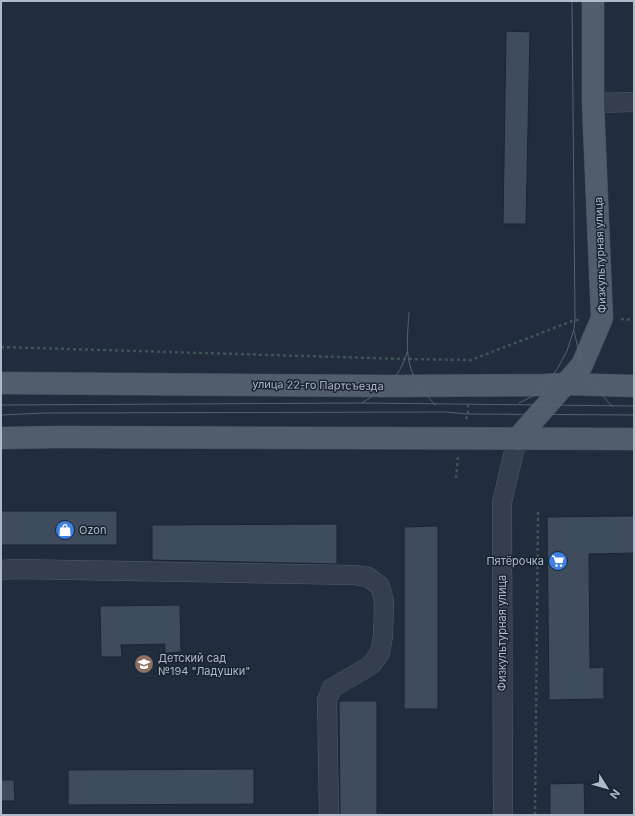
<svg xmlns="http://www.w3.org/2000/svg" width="635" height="816" viewBox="0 0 635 816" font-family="Inter,sans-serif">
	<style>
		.building { fill: #3f4c5e; stroke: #1c2532 }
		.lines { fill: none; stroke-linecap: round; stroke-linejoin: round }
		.minor-casing { stroke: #535c6a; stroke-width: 20 }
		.major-casing { stroke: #3e4755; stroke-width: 23 }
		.path { stroke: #3d5557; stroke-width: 2.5; stroke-dasharray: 3 3; stroke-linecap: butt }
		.minor { stroke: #353e4c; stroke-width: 19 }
		.major { stroke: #525d6c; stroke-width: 22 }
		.tram { stroke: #566273; stroke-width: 1 }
		.labels { text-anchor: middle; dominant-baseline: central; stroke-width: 3; stroke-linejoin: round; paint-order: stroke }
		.street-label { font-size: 11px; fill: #b0b9c8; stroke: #1a2330 }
		.poi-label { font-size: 11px; fill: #b0b9c8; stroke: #1a2330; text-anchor: start }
	</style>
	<rect width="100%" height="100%" fill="#212c3c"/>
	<g class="building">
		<path d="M 506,31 L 530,32 L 526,224 L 503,224 Z"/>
		<rect x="1" y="511" width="116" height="34"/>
		<path d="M 623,516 L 634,516 L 634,553 L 589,554 L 590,668 L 604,667 L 604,699 L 549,700 L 547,517 Z"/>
		<path d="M 337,524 L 337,564 L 152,560 L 152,525 Z"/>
		<path d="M 438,526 L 438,709 L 404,709 L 404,527 Z"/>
		<path d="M 180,605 L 181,652 L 165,653 L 165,644 L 121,645 L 122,657 L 101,657 L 100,606 Z"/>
		<path d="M 339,701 L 377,701 L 377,815 L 340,815 Z"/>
		<path d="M 254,769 L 254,804 L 68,805 L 68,770 Z"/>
		<path d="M 1,780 L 14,780 L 15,801 L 1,801 Z"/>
		<path d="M 584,783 L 585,815 L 550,815 L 550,784 Z"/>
	</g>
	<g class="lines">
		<g class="minor-casing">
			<g id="minor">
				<path d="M 593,103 L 634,102"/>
				<path d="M 1,570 L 15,569 L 354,575 L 368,577 L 380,586 L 384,601 L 383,636 L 380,653 L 371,665 L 332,688 L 327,700 L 329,815"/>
				<path d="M 503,815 L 502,502 L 517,439"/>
			</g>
		</g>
		<g class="major-casing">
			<g id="major">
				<path d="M 1,383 L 387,386 L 544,385 L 565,384 L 634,386"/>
				<path d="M 1,438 L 59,437 L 634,439"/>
				<path d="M 517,439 L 582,365 L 602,318 L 593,103 L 593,1"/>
			</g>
		</g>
		<g class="path">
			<path d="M 621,319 L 634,320"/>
			<path d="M 1,347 L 405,359 L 471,360 L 575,320 L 580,320"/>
			<path d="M 466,419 L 468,414 L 468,404"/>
			<path d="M 456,478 L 458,457"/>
			<path d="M 535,815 L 538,512"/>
		</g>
		<use href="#minor" class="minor"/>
		<use href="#major" class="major"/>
		<g class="tram">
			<path d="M 409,312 C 408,332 404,357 414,376 C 419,387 427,395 434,404 L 436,405"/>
			<path d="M 574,331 L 582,365 L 593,385 L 611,405 L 613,407"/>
			<path d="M 362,403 C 385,388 399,380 407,352"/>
			<path d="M 519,403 L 535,395 L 556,371 L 567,351 L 574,329 L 575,320 L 572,1"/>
			<path d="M 1,405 L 362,403 L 634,406"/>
			<path d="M 1,415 L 45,413 L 446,412 L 468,414 L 634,415"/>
		</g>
	</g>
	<defs>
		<g id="shop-disc" transform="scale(1)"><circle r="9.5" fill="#3f7fe0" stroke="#1a2330"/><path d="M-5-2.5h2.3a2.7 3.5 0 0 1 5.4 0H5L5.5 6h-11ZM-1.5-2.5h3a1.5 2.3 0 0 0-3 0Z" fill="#fff"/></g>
		<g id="supermarket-disc" transform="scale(1)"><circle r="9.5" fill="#3f7fe0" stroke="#1a2330"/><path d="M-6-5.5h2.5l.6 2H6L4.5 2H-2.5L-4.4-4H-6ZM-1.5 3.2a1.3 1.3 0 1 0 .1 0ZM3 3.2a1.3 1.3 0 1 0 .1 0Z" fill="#fff"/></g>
		<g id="school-disc" transform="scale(1)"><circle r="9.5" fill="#8d6e63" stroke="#1a2330"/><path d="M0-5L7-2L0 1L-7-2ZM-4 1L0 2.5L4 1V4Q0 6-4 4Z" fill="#fff"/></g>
	</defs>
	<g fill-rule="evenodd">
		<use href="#shop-disc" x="65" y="530"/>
		<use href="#supermarket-disc" x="558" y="561"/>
		<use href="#school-disc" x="144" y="664"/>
	</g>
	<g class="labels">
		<g class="street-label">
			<text transform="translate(600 255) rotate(-92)">Физкультурная улица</text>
			<text transform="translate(318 385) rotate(1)">улица 22-го Партсъезда</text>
			<text transform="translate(502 633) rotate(-90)">Физкультурная улица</text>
		</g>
		<g class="poi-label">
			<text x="79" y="530">Ozon</text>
			<text x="544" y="561" text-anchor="end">Пятёрочка</text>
			<text x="158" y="658">Детский сад<tspan x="158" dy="13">№194 "Ладушки"</tspan></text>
		</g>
	</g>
	<rect width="635" height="816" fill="none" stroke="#b0b9c8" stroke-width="4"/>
	<g transform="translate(607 788) rotate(127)" stroke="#1a2330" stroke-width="3" paint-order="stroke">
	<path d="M0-3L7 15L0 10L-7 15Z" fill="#b0b9c8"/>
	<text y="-6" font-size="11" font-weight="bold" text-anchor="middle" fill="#b0b9c8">N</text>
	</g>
</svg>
